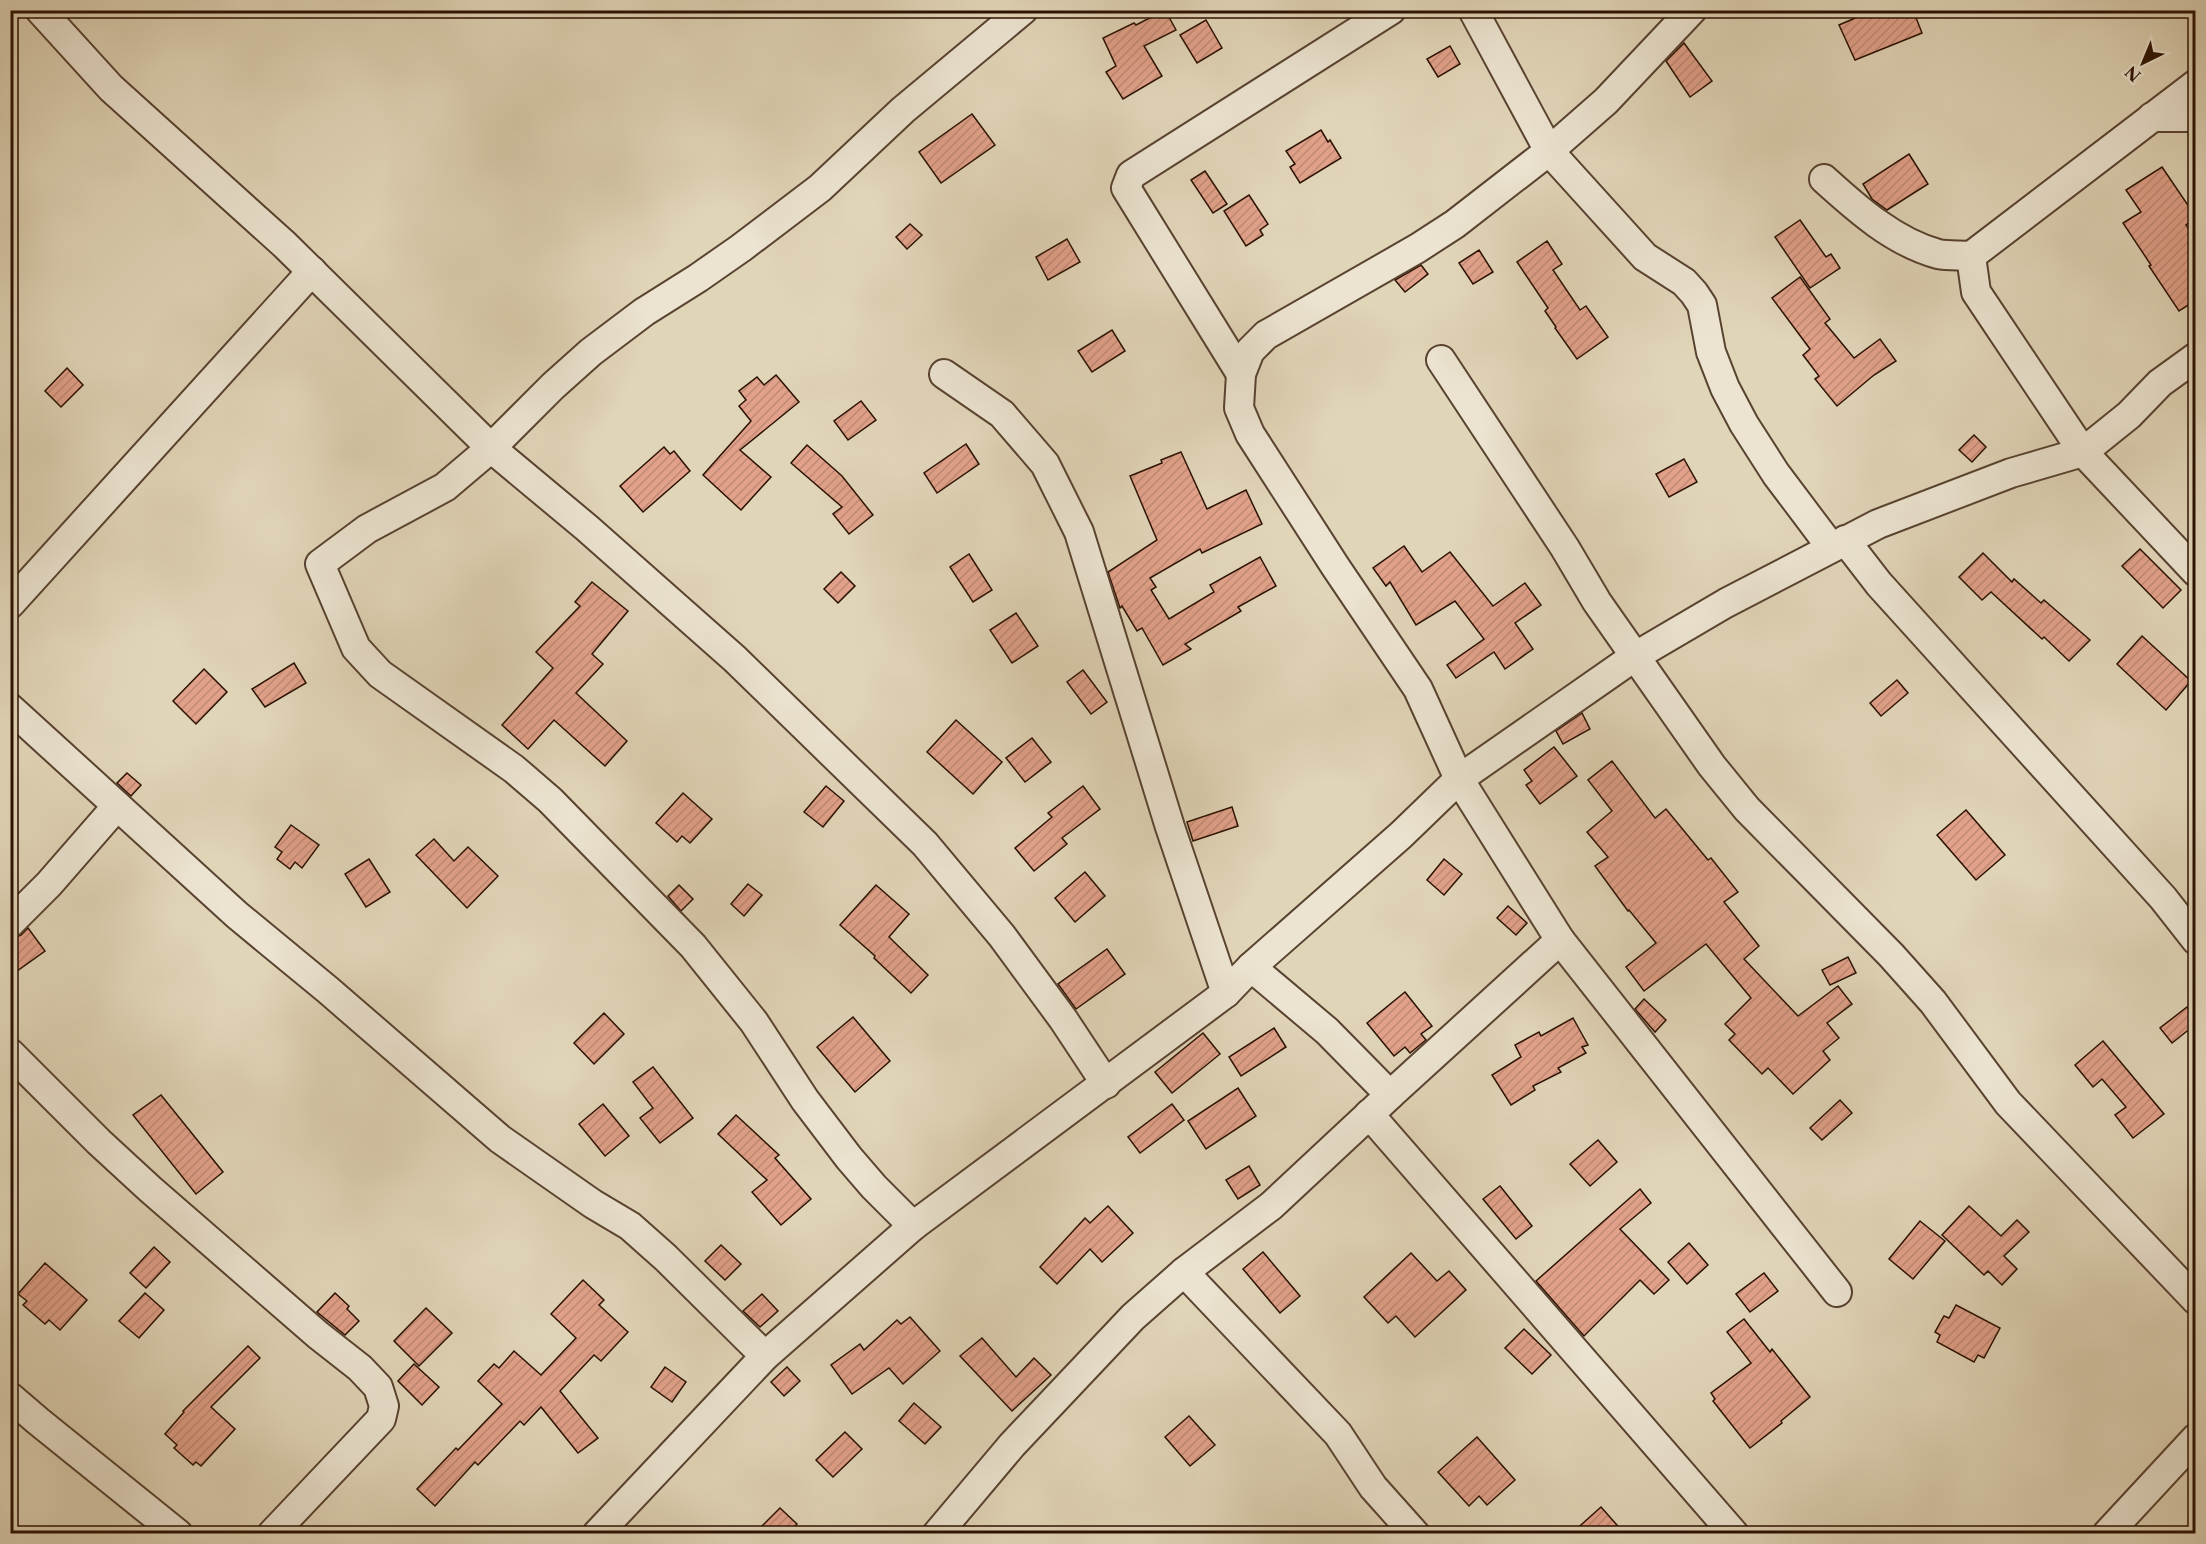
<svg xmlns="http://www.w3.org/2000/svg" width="2206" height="1544" viewBox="0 0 2206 1544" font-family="'Libre Caslon Text',serif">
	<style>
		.building { fill: url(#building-hatch); stroke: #2b1102; stroke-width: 1.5 }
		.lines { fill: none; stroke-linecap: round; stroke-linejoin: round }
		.minor-casing { stroke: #584230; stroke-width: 32 }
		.minor { stroke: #ece4d1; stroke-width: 28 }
	</style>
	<defs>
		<pattern id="building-hatch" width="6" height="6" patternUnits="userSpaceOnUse" patternTransform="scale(1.5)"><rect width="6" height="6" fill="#e1a18a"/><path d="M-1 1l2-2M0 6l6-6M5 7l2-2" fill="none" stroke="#c18a75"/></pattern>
	</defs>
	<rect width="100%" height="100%" fill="#e1d5b8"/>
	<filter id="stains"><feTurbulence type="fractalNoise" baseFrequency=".00333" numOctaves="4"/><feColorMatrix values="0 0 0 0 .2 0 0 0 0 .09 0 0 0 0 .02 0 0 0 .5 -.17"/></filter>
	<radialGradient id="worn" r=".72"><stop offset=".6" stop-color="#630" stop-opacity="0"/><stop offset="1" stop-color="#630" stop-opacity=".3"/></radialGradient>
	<g class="building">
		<path d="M 1165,10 L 1176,30 L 1144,46 L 1162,76 L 1123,99 L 1106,72 L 1116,66 L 1103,38 L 1134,23 L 1136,25 Z"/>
		<path d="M 1874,10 L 1913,10 L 1922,33 L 1855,60 L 1839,25 Z"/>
		<path d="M 1206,20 L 1222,48 L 1197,63 L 1180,35 Z"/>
		<path d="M 1684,43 L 1712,81 L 1690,97 L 1666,61 Z"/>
		<path d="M 1450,46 L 1460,64 L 1438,77 L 1427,59 Z"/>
		<path d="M 972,114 L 995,145 L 941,183 L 919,152 Z"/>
		<path d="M 1321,130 L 1328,142 L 1330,140 L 1341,158 L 1300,183 L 1290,167 L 1295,164 L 1286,151 Z"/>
		<path d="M 1909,154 L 1928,184 L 1887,210 L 1872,199 L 1863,184 Z"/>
		<path d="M 2162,167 L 2196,217 L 2186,225 L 2196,239 L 2196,300 L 2179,311 L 2149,266 L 2151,265 L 2123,223 L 2141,212 L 2126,190 Z"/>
		<path d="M 1205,171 L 1227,204 L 1213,213 L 1191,180 Z"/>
		<path d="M 1249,195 L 1268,224 L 1260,230 L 1263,235 L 1246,246 L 1224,211 Z"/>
		<path d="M 1800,220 L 1826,257 L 1831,254 L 1840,268 L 1810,288 L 1775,237 Z"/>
		<path d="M 910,224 L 922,235 L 907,249 L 896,237 Z"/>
		<path d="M 1067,239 L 1080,262 L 1048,280 L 1036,257 Z"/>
		<path d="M 1547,241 L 1562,264 L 1553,270 L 1580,310 L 1586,306 L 1608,337 L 1577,359 L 1555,328 L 1556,327 L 1545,311 L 1548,308 L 1517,262 Z"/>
		<path d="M 1479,250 L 1493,272 L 1473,284 L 1459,263 Z"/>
		<path d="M 1421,265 L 1428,274 L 1405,292 L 1395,280 Z"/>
		<path d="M 1800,277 L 1830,319 L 1825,323 L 1854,358 L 1880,339 L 1896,361 L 1874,375 L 1837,406 L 1815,379 L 1819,376 L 1803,355 L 1810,349 L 1772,298 Z"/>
		<path d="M 1112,330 L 1125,351 L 1092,372 L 1078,351 Z"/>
		<path d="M 67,368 L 83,385 L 61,407 L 45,391 Z"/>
		<path d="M 776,375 L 799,402 L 740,450 L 771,477 L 741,510 L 703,475 L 751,421 L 739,406 L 746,400 L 739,391 L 757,377 L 764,385 Z"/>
		<path d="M 861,401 L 876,420 L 848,440 L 834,421 Z"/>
		<path d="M 1974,435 L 1986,447 L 1972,462 L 1959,450 Z"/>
		<path d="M 966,444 L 979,464 L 937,493 L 924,473 Z"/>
		<path d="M 807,445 L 842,476 L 873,515 L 849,534 L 833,514 L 842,507 L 791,463 Z"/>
		<path d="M 664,447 L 670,454 L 674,451 L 690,471 L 643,512 L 620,486 Z"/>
		<path d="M 1181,452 L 1207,509 L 1246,490 L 1262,524 L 1202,553 L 1200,549 L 1150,578 L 1156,587 L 1151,590 L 1169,619 L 1214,592 L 1210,585 L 1260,557 L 1276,586 L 1238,607 L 1241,611 L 1185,644 L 1191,649 L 1163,665 L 1142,628 L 1137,631 L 1122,606 L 1120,608 L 1108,572 L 1157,540 L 1130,476 L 1162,463 L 1161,460 Z"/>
		<path d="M 1684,459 L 1697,482 L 1669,497 L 1656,474 Z"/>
		<path d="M 1404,546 L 1422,572 L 1450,552 L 1493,606 L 1525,583 L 1541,605 L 1515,623 L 1533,649 L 1505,669 L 1494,652 L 1456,678 L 1447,665 L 1484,639 L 1455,601 L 1416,625 L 1390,582 L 1386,586 L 1373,568 Z"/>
		<path d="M 2140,549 L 2181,590 L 2163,608 L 2122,566 Z"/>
		<path d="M 1983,553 L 2012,582 L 2014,579 L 2041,603 L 2044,600 L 2090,640 L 2069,661 L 2044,637 L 2042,639 L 1991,592 L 1982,600 L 1959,577 Z"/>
		<path d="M 969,554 L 992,590 L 973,602 L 950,567 Z"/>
		<path d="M 841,572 L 855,586 L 838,603 L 824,589 Z"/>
		<path d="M 592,582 L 628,611 L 592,654 L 603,664 L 576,693 L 627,741 L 605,766 L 554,720 L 528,749 L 502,725 L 553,668 L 536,652 L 580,606 L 575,602 Z"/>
		<path d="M 1016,613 L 1038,646 L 1012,663 L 990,630 Z"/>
		<path d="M 2142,636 L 2191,681 L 2166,710 L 2117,664 Z"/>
		<path d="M 294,663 L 306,683 L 265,707 L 252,689 Z"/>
		<path d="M 204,669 L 227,692 L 196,724 L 173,701 Z"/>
		<path d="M 1083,670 L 1107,702 L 1091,714 L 1067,682 Z"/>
		<path d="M 1897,680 L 1908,693 L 1881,716 L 1870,703 Z"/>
		<path d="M 1582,713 L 1590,729 L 1563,744 L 1556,731 Z"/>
		<path d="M 956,720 L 1002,762 L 973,794 L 927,752 Z"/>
		<path d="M 1032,738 L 1051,762 L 1025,782 L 1006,758 Z"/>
		<path d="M 1554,747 L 1577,776 L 1540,804 L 1526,785 L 1532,781 L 1524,770 Z"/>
		<path d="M 1612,761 L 1655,818 L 1666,809 L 1708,860 L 1711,858 L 1738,892 L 1724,902 L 1759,946 L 1744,959 L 1798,1016 L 1838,986 L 1852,1004 L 1827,1023 L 1839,1038 L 1823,1051 L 1830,1060 L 1793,1094 L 1768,1068 L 1762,1074 L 1729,1040 L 1735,1034 L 1725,1024 L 1751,998 L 1706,944 L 1644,991 L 1626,967 L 1656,943 L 1629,910 L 1628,911 L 1595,866 L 1608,857 L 1587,832 L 1612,811 L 1588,780 Z"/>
		<path d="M 127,773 L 141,785 L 131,796 L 117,783 Z"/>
		<path d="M 826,786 L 844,801 L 823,827 L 804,812 Z"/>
		<path d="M 1083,786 L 1100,809 L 1062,838 L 1067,844 L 1034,871 L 1015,848 L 1052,817 L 1048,813 Z"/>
		<path d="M 683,793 L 712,819 L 690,843 L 682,836 L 677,842 L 656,823 Z"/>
		<path d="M 1232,807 L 1238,826 L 1193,841 L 1187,822 Z"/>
		<path d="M 1966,810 L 2005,855 L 1976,880 L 1937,835 Z"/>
		<path d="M 291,825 L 319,845 L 302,868 L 295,862 L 290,869 L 277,859 L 282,852 L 275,847 Z"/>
		<path d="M 434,839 L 454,861 L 468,847 L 498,876 L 467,908 L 416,855 Z"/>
		<path d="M 369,859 L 390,892 L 366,907 L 345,874 Z"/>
		<path d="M 1444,859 L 1462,874 L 1444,895 L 1427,880 Z"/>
		<path d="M 1085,872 L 1105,896 L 1075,922 L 1055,898 Z"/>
		<path d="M 748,884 L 762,895 L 744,916 L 731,904 Z"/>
		<path d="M 679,885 L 693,899 L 681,911 L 668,896 Z"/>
		<path d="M 876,885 L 909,914 L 889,937 L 928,975 L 911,993 L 874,958 L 875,956 L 840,925 Z"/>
		<path d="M 1508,906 L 1527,923 L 1516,935 L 1497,918 Z"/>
		<path d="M 28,928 L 45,951 L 10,976 L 10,939 L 21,935 Z"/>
		<path d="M 1107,949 L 1125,974 L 1076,1009 L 1058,984 Z"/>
		<path d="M 1848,957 L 1856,973 L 1830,985 L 1822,970 Z"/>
		<path d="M 1405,992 L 1432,1026 L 1421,1034 L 1426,1040 L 1410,1053 L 1405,1047 L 1394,1056 L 1367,1023 Z"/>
		<path d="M 1644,999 L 1666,1020 L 1655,1032 L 1635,1009 Z"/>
		<path d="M 2187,1007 L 2196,1018 L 2196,1024 L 2172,1043 L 2160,1028 Z"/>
		<path d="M 604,1013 L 624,1034 L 594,1064 L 574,1043 Z"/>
		<path d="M 853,1017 L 890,1061 L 855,1092 L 817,1047 Z"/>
		<path d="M 1573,1018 L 1588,1045 L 1582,1047 L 1586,1053 L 1558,1068 L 1561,1072 L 1533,1086 L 1535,1090 L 1511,1105 L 1492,1075 L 1521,1057 L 1515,1045 L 1539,1032 L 1541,1036 Z"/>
		<path d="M 1274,1028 L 1286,1047 L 1241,1076 L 1229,1057 Z"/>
		<path d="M 1203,1033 L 1220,1054 L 1172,1093 L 1155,1072 Z"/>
		<path d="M 2103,1041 L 2164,1114 L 2133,1138 L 2115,1115 L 2126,1107 L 2102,1079 L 2093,1087 L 2075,1065 Z"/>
		<path d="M 653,1067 L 693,1118 L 660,1143 L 640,1118 L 653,1108 L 633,1082 Z"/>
		<path d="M 1238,1088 L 1256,1116 L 1206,1149 L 1188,1121 Z"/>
		<path d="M 161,1095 L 223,1172 L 196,1194 L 133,1115 Z"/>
		<path d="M 1840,1100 L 1852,1113 L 1822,1140 L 1810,1128 Z"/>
		<path d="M 603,1104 L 629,1136 L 605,1156 L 579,1124 Z"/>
		<path d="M 1172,1104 L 1184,1120 L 1140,1153 L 1128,1137 Z"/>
		<path d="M 736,1115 L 779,1155 L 775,1158 L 811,1199 L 781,1225 L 752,1192 L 767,1180 L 718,1134 Z"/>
		<path d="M 1598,1140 L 1617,1162 L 1590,1186 L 1570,1164 Z"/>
		<path d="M 1249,1166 L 1260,1185 L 1238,1199 L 1226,1180 Z"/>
		<path d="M 1500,1186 L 1532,1226 L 1516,1239 L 1483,1199 Z"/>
		<path d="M 1640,1189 L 1651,1203 L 1620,1229 L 1669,1280 L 1654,1294 L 1640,1280 L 1584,1336 L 1536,1281 Z"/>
		<path d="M 1108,1206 L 1133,1233 L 1102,1262 L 1090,1249 L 1057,1284 L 1040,1267 L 1085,1218 L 1090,1223 Z"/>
		<path d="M 1969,1206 L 2001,1236 L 2017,1220 L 2029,1232 L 2004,1256 L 2017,1269 L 2002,1285 L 1988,1271 L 1984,1275 L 1942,1235 Z"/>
		<path d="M 1920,1221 L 1945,1241 L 1913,1279 L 1889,1259 Z"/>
		<path d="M 1689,1243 L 1708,1265 L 1687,1284 L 1668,1262 Z"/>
		<path d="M 721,1245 L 741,1264 L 725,1280 L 705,1261 Z"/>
		<path d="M 154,1247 L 170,1262 L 146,1288 L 130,1273 Z"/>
		<path d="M 1263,1252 L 1300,1296 L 1280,1313 L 1243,1269 Z"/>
		<path d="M 1411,1253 L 1437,1281 L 1449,1271 L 1466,1290 L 1415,1337 L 1396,1316 L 1388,1323 L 1364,1297 Z"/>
		<path d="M 45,1263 L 87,1300 L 60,1330 L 49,1320 L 45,1324 L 23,1305 L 27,1301 L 18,1294 Z"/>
		<path d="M 1764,1273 L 1778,1291 L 1750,1312 L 1736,1294 Z"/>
		<path d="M 583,1280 L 604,1300 L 599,1305 L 628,1332 L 601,1361 L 594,1355 L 560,1391 L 598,1438 L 578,1453 L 541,1407 L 524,1425 L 520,1421 L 478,1465 L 475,1462 L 435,1506 L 417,1489 L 456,1448 L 458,1450 L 502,1404 L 478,1381 L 494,1364 L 499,1368 L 514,1351 L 541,1375 L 576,1338 L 551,1314 Z"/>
		<path d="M 145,1293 L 164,1310 L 139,1338 L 119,1321 Z"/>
		<path d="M 335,1293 L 349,1306 L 347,1309 L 359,1321 L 345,1335 L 317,1312 Z"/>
		<path d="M 762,1294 L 778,1311 L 760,1327 L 743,1311 Z"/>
		<path d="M 1956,1305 L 2000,1328 L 1984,1358 L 1978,1355 L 1974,1362 L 1937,1342 L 1940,1335 L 1935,1332 L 1944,1316 L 1949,1318 Z"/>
		<path d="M 426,1308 L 452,1333 L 419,1366 L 394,1341 Z"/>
		<path d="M 910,1317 L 940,1351 L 903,1384 L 889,1368 L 852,1394 L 831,1365 L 860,1344 L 864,1350 L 897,1320 L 901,1324 Z"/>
		<path d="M 1744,1319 L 1770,1352 L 1772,1349 L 1810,1397 L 1781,1421 L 1782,1423 L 1750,1448 L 1713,1401 L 1715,1399 L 1711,1393 L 1751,1363 L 1727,1332 Z"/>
		<path d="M 1524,1329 L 1551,1355 L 1532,1374 L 1505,1348 Z"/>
		<path d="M 982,1338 L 1016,1377 L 1034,1358 L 1051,1375 L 1012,1411 L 960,1356 Z"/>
		<path d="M 248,1346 L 260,1358 L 211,1407 L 235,1429 L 201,1466 L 196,1462 L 193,1465 L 174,1448 L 177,1445 L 165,1434 L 184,1412 L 183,1411 Z"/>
		<path d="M 414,1364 L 439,1387 L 422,1405 L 398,1381 Z"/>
		<path d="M 665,1367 L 686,1382 L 672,1402 L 651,1387 Z"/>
		<path d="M 787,1367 L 800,1381 L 784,1396 L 771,1382 Z"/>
		<path d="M 914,1403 L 941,1427 L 925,1444 L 899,1421 Z"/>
		<path d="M 1189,1416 L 1215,1445 L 1190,1466 L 1165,1437 Z"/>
		<path d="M 845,1432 L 862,1449 L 833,1477 L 816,1460 Z"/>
		<path d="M 1477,1437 L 1515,1480 L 1487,1505 L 1479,1496 L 1469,1506 L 1438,1472 Z"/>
		<path d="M 1601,1507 L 1624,1533 L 1572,1533 Z"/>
		<path d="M 780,1508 L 797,1524 L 788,1533 L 755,1533 Z"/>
	</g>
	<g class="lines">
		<g class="minor-casing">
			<g id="minor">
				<path d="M 40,10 L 111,88 L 285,245 L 491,448 L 587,528 L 735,659 L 925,844 L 1002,936 L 1063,1019 L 1106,1084"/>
				<path d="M 1473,10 L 1549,151 L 1645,257 L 1684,282 L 1694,293 L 1702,305 L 1711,352 L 1725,388 L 1744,424 L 1776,474 L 1831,547"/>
				<path d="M 2196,84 L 1971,256 L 1976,292 L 2083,452 L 2196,572"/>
				<path d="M 2152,117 L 2196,117"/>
				<path d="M 1824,179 C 1857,209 1894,242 1938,254 C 1948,256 1960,255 1971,256"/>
				<path d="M 1441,360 L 1565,548 L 1597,602 L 1712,766 L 1747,809 L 1891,955 L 1933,1002 L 2008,1103 L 2196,1300"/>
				<path d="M 944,374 L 1002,414 L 1045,464 L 1079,532 L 1170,827 L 1226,993"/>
				<path d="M 1241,374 L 1126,188 L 1131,175 L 1391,10"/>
				<path d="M 1845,540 L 1879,584 L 2163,898 L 2196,940"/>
				<path d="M 10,604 L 312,271"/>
				<path d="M 10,708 L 237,915 L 328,990 L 500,1139 L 593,1204 L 630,1226 L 666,1258 L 765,1356"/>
				<path d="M 10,923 L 49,884 L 117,806"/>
				<path d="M 1560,940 L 1459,779 L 1418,689 L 1335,566 L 1250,434 L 1239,408 L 1241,374 L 1250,351 L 1266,335 L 1418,248 L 1455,224 L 1549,151 L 1606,101 L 1692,10"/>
				<path d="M 10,1053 L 99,1142 L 150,1189 L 318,1335 L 360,1368 L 378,1387 L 384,1406 L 381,1419 L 272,1534"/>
				<path d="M 1390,1095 L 1560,940 L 1837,1292"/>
				<path d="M 1369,1114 L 1734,1534"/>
				<path d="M 913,1226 L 874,1187 L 849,1158 L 805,1100 L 754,1022 L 693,946 L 550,800 L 514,769 L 380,674 L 356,648 L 320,564 L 367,529 L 445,487 L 491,448 L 553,386 L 591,352 L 644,312 L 698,278 L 741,248 L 820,188 L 903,110 L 1023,10"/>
				<path d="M 1184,1272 L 1338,1434 L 1373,1487 L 1415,1534"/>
				<path d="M 10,1397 L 38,1421 L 178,1534"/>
				<path d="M 597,1534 L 765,1356 L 913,1226 L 1226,993 L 1251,967 L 1401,835 L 1459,779 L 1634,657 L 1726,603 L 1878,524 L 2011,473 L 2083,452 L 2129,415 L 2160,383 L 2196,357"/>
				<path d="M 937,1534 L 1012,1445 L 1133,1317 L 1184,1272 L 1271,1206 L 1390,1095 L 1327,1031 L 1251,967"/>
				<path d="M 2107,1534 L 2196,1438"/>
			</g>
		</g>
		<use href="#minor" class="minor"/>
	</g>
	<rect width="2206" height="1544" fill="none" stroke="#e1d5b8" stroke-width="36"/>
	<rect x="12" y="12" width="2182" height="1520" fill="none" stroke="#2b1102" stroke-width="3"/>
	<rect x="18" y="18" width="2170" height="1508" fill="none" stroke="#2b1102" stroke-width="1.5"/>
	<g transform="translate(2143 63) rotate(223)" stroke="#ece4d1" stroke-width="4.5" paint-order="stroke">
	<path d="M0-4.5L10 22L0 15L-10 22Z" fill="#2b1102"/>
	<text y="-9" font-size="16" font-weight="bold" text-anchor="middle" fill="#2b1102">N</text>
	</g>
	<rect width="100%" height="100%" filter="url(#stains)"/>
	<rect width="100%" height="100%" fill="url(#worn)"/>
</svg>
